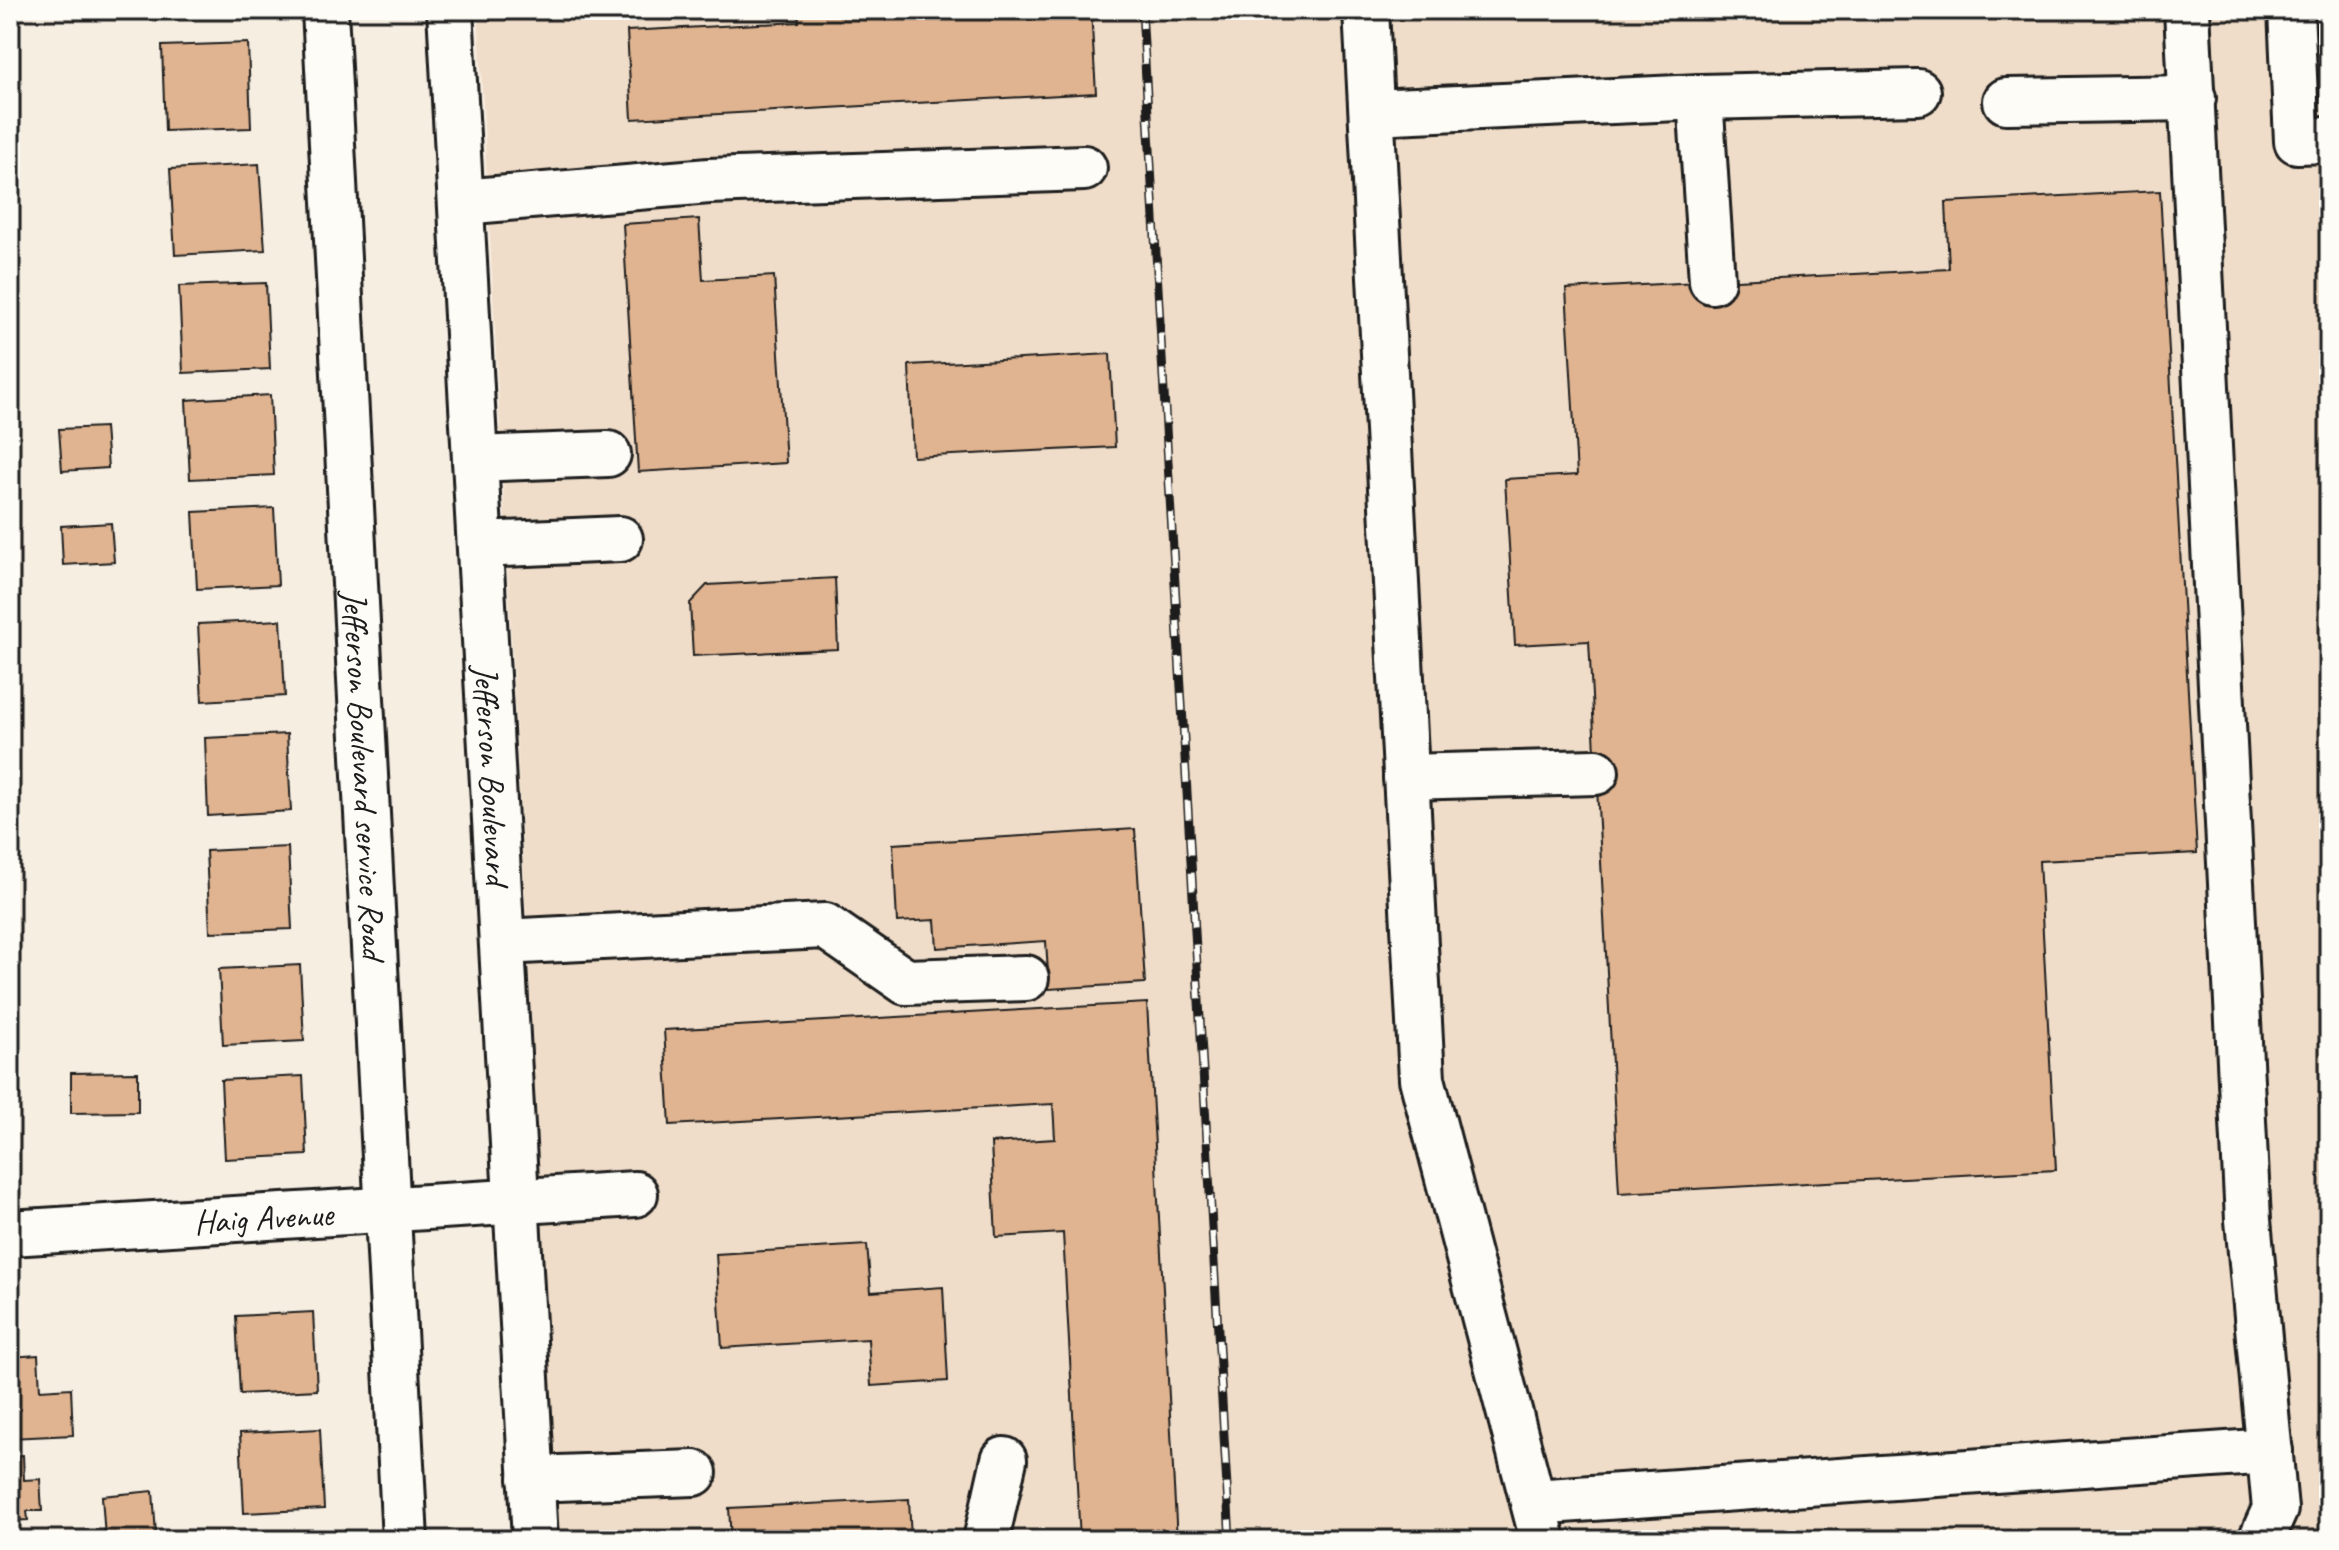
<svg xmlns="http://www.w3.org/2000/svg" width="2339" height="1550" viewBox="0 0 2339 1550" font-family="Caveat,sans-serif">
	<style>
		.built { fill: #f0ddc9 }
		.building { fill: #e0b490; stroke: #1c1c1c; stroke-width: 2 }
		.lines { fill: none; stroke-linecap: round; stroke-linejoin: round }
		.minor-casing { stroke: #1c1c1c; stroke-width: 50 }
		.minor { stroke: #fdfcf7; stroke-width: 44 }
		.rail-casing { stroke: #1c1c1c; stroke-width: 9 }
		.rail { stroke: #fdfcf7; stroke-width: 6; stroke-dasharray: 18; stroke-linecap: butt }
		.labels { text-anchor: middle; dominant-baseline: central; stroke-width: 6; stroke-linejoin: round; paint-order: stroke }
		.street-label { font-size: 34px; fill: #1c1c1c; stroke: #fdfcf7 }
	</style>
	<rect width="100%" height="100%" fill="#f7eee2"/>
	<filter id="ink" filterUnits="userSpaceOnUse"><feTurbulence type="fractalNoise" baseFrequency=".0125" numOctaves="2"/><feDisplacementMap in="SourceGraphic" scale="16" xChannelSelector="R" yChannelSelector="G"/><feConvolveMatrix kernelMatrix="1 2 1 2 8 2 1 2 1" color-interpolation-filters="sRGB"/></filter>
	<g filter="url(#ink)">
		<path class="built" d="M 478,10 L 2329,10 L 2329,1540 L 559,1540 Z"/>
		<g class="building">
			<path d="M 798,10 L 1091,10 L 1096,93 L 632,119 L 627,31 L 799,22 Z"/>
			<path d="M 248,43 L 251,128 L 165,131 L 162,46 Z"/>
			<path d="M 259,164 L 265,250 L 175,255 L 170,169 Z"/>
			<path d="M 2160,191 L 2197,853 L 2039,861 L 2056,1170 L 1619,1193 L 1589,641 L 1515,645 L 1505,479 L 1577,475 L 1566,289 L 1949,269 L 1946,202 Z"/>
			<path d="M 699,219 L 703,280 L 774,276 L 786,463 L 638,472 L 623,224 Z"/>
			<path d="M 266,283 L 270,369 L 183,373 L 179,286 Z"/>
			<path d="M 1110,354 L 1115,447 L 913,457 L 909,365 Z"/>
			<path d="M 270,395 L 274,475 L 190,479 L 186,400 Z"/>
			<path d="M 105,427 L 108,468 L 62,471 L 59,429 Z"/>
			<path d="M 274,508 L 278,585 L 197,589 L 193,512 Z"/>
			<path d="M 111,523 L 114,562 L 63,565 L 61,526 Z"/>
			<path d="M 835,578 L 838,649 L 693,656 L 690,603 L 707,585 Z"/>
			<path d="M 281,620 L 285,696 L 202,701 L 198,624 Z"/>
			<path d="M 287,734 L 291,811 L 208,816 L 205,738 Z"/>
			<path d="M 1135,829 L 1145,983 L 1049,989 L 1046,941 L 937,948 L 935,920 L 897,922 L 893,844 Z"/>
			<path d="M 288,847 L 292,929 L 210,932 L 206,851 Z"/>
			<path d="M 300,965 L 304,1041 L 223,1045 L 219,969 Z"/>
			<path d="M 1147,1003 L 1177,1540 L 1080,1540 L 1063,1233 L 996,1237 L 991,1143 L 1055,1139 L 1053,1104 L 670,1125 L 664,1030 Z"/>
			<path d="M 138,1072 L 138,1112 L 71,1113 L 71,1073 Z"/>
			<path d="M 303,1076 L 307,1155 L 225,1159 L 221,1080 Z"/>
			<path d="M 867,1245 L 871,1292 L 943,1287 L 948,1381 L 871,1386 L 868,1339 L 722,1348 L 716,1254 Z"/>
			<path d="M 313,1312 L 317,1390 L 240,1394 L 236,1316 Z"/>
			<path d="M 38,1355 L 40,1390 L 71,1388 L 73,1435 L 10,1438 L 10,1357 Z"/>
			<path d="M 320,1429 L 324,1509 L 244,1513 L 240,1433 Z"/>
			<path d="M 23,1455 L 24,1480 L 40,1479 L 42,1511 L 27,1511 L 28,1520 L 10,1521 L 10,1456 Z"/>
			<path d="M 153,1491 L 156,1535 L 105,1538 L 102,1496 Z"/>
			<path d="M 909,1499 L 911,1540 L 731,1540 L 729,1508 Z"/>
		</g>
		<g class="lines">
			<g class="minor-casing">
				<g id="minor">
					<path id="s1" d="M 325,10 L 405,1540"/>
					<path id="s2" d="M 450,10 L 535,1540"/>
					<path d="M 1366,10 L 1422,1079 L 1543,1540"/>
					<path d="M 2187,10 L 2248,1220 L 2275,1509 L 2261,1540"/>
					<path d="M 2291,10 L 2297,141 L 2329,140"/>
					<path d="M 1700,97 L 1712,281"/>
					<path d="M 2006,101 L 2193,98"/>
					<path d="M 1372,112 L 1700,97 L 1918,92"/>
					<path d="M 461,202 L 709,181 L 1084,168"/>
					<path d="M 475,459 L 608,454"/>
					<path d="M 480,545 L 620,539"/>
					<path d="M 1406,777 L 1596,772"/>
					<path d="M 502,942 L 825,926 L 906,982 L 1026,978"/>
					<path id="s3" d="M 10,1233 L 635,1194"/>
					<path d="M 531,1479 L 694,1473"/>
					<path d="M 1534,1502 L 2270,1451"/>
					<path d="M 986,1540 L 1004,1460"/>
				</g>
			</g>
			<use href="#minor" class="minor"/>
			<g class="rail-casing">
				<path id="rail" d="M 1142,10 L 1230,1540"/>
			</g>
			<use href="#rail" class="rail"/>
		</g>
	</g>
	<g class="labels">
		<g class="street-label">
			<text stroke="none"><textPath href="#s1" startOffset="766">Jefferson Boulevard service Road</textPath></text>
			<text stroke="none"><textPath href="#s2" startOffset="766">Jefferson Boulevard</textPath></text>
			<text stroke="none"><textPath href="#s3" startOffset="254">Haig Avenue</textPath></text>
		</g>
	</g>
	<rect width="2339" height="1550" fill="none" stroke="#fdfcf7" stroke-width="40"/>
	<rect x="20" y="20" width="2299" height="1510" fill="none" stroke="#1c1c1c" stroke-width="3" filter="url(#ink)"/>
</svg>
